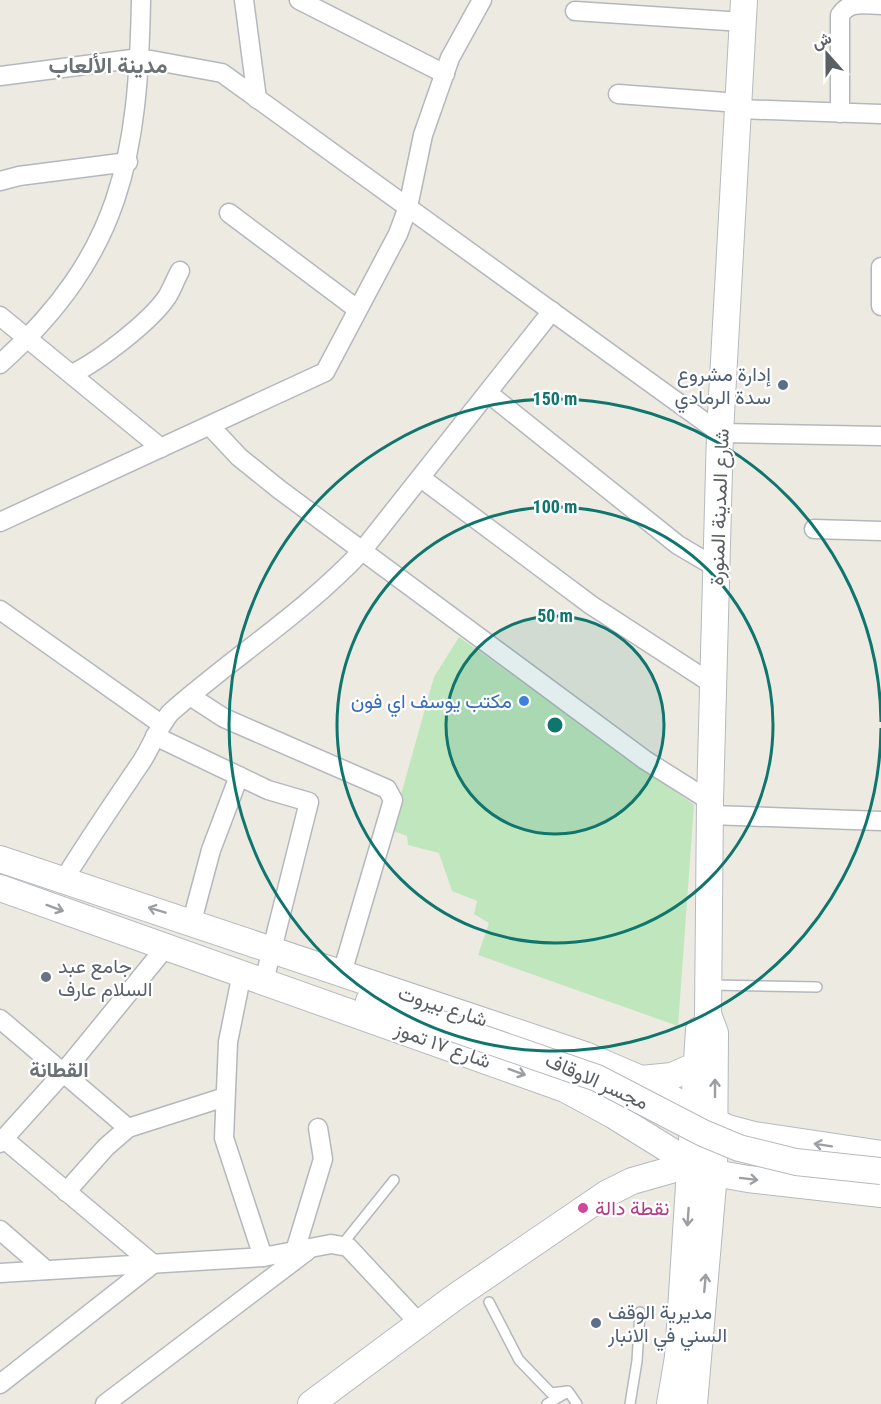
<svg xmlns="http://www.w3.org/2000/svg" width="881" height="1404" viewBox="0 0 881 1404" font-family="'Roboto Condensed',Vazirmatn,sans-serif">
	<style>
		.green { fill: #c0e6bd }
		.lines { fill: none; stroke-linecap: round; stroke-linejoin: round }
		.lane-casing { stroke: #b4b8bd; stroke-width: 12 }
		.street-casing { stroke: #b4b8bd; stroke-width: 21 }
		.secondary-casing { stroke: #b5babf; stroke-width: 28 }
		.lane { stroke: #fff; stroke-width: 9 }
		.street { stroke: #fff; stroke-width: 18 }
		.secondary { stroke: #fff; stroke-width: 26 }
		.secondary-bridge-casing { stroke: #b5babf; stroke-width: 28; stroke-linecap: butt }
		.secondary-bridge { stroke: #fff; stroke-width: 26 }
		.oneway { stroke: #9c9fa1 }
		.ring { fill: none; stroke: #0f766e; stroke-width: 3 }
		.service-dot { fill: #5c6f8a; stroke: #fff; stroke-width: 2 }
		.shop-dot { fill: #3f7fe0; stroke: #fff; stroke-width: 2 }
		.worship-dot { fill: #6b7280; stroke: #fff; stroke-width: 2 }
		.hotel-dot { fill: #d1479c; stroke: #fff; stroke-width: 2 }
		.labels { text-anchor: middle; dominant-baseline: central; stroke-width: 4.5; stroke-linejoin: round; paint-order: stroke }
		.service-label { font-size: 20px; fill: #4e5e75; stroke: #fff; text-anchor: end }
		.street-label { font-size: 20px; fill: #5a5f63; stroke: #fff }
		.shop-label { font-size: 20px; fill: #366cbe; stroke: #fff; text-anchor: end }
		.worship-label { font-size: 20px; fill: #5b616d; stroke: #fff; text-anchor: start }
		.hotel-label { font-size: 20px; fill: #b23c85; stroke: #fff; text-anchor: start }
		.neighbourhood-label { font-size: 21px; font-weight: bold; fill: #6b7175; stroke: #fff }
		.quarter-label { font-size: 22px; font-weight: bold; fill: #6b7175; stroke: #fff }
		.centre { fill: #0f766e; stroke: #fff; stroke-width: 3 }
		.ring-label { font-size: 18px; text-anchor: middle; font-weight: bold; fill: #0f766e; stroke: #fff; stroke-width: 4.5; stroke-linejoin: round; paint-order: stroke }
	</style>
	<rect width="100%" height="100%" fill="#edeae1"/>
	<path class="green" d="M 459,637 L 694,805 L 678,1026 L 478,955 L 489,923 L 474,914 L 477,901 L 452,891 L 439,853 L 408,845 L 407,836 L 391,830 L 434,677 Z"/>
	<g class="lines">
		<g class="lane-casing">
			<g id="lane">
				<path d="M 711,985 L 817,987"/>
				<path d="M 341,1246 L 394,1180"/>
				<path d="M 489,1302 L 519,1360 L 551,1393 L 568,1391 L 577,1404"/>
				<path d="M 547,1404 L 566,1393"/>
				<path d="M 630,1404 L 637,1361 L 640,1312"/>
			</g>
		</g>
		<g class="street-casing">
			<g id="street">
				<path d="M 244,0 L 257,99"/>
				<path d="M 299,0 L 445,74"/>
				<path d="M 575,11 L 743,22"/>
				<path d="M 0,76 L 140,58 L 222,73 L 720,433 L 881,436"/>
				<path d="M 618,94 L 739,103"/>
				<path d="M 738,109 L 881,114"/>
				<path d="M 840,113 L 840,15 C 850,0 865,5 881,5"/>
				<path d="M 0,181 L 19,176 L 128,162"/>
				<path d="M 229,213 L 357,309"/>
				<path d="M 881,267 L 881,306"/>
				<path d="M 0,316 L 161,448"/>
				<path d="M 0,364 C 122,254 138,157 141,0"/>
				<path d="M 72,374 C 99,361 150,322 167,297 C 172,289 175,280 180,271"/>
				<path d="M 488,393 L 678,545 L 717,568"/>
				<path d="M 210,426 L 239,457 L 280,490 L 645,760 L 710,801"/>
				<path d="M 421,478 L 591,605 L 714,685"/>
				<path d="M 0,522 L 325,372 L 398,234 L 408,207 L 423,135 L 450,58 L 482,0"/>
				<path d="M 814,529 L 881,531"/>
				<path d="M 0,610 L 161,724"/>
				<path d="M 190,696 L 224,718 L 387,789 L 393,800 L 342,973"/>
				<path d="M 155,736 L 268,790 L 309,802 L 264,981"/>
				<path d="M 711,815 L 881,821"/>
				<path d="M 63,881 C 88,840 115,801 142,761 C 152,745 158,728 170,713 C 233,657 304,613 362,551 L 552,311"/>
				<path d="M 192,921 L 211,850 L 239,776"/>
				<path d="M 242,973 L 228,1042 L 224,1138 L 263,1257"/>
				<path d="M 0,1019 L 128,1128"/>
				<path d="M 0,1143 L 63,1073 L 165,948"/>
				<path d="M 66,1192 L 106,1147 L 128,1128 L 225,1097"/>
				<path d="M 0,1230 L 46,1270"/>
				<path d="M 295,1251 L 323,1159 L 318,1128"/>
				<path d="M 0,1273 L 263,1257 L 331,1244 L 348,1247 L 419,1323"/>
				<path d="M 0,1384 L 153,1264 L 4,1139"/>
				<path d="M 105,1404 L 307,1251"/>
			</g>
		</g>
		<g class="secondary-casing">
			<g id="secondary">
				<path d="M 0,859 L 585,1055 L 641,1079 L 695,1113 L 728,1128 L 754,1135 L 881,1154"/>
				<path d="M 0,888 L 565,1089 L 613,1115 L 692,1164 L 714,1173 L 748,1179 L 881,1194"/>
				<path d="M 369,1001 L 438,1023"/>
				<path d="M 641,1079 L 672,1076 L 697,1065"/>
				<path d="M 311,1404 L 455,1297 L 606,1194 L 632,1181 L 692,1164"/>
				<path d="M 670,1404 L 678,1357 L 699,1030"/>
				<path d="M 694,1404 L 714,1173 L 715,1033 L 708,1014 L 710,801 L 720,433 L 744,0"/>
			</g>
		</g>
		<use href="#lane" class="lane"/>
		<use href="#street" class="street"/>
		<use href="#secondary" class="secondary"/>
		<g class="secondary-bridge-casing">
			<path id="secondary-bridge" d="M 438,1023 L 597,1078 L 703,1133 L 739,1148 L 796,1162 L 881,1171"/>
		</g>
		<use href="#secondary-bridge" class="secondary-bridge"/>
	</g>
	<defs><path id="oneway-shaft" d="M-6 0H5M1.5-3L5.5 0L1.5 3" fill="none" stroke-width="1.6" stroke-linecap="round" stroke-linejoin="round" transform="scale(1.5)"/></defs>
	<g class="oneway">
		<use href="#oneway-shaft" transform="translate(55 908) rotate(20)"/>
		<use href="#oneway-shaft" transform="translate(157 910) rotate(-163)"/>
		<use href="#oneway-shaft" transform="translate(517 1072) rotate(20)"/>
		<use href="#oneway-shaft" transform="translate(715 1088) rotate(-90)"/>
		<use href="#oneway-shaft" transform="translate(823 1145) rotate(-171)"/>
		<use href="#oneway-shaft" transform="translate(749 1179) rotate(7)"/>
		<use href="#oneway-shaft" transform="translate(688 1217) rotate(94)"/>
		<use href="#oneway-shaft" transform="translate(705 1283) rotate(-85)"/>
	</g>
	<circle cx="555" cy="725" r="109" fill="#0f766e" fill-opacity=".12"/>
	<g class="ring">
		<circle cx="555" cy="725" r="109"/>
		<circle cx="555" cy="725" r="218"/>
		<path d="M881 728A326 326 0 1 1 881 722"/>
	</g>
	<g class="service-dot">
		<circle cx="783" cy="385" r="6"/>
		<circle cx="596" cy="1323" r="6"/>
	</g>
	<circle class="shop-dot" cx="524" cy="701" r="6"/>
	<circle class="worship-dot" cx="46" cy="977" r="6"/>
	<circle class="hotel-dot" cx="583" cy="1208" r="6"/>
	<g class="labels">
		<g class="service-label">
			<text x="771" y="374">إدارة مشروع<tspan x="771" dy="23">سدة الرمادي</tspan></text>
			<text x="608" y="1312" text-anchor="start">مديرية الوقف<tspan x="608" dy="23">السني في الانبار</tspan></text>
		</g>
		<g class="street-label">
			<text transform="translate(719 507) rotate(-88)">شارع المدينة المنورة</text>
			<text transform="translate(443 1006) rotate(18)">شارع بيروت</text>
			<text transform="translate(443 1045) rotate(20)">شارع ١٧ تموز</text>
			<text transform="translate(597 1081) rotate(24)">مجسر الاوقاف</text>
		</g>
		<g class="shop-label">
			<text x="512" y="701">مكتب يوسف اي فون</text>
		</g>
		<g class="worship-label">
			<text x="58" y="966">جامع عبد<tspan x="58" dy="23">السلام عارف</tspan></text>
		</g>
		<g class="hotel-label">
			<text x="595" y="1208">نقطة دالة</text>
		</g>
		<g class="neighbourhood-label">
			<text x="59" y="1070">القطانة</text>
		</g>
		<g class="quarter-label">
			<text x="108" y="65">مدينة الألعاب</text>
		</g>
	</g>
	<circle cx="555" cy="725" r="9" class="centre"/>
	<g class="ring-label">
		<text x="555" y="405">150 m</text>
		<text x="555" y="513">100 m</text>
		<text x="555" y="622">50 m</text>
	</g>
	<g transform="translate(827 54) rotate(339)" stroke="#ffffff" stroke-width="4.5" paint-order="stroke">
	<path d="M0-4.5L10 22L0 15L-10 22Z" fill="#5a5f63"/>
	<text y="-9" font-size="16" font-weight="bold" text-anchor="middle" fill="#5a5f63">ش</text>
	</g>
</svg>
